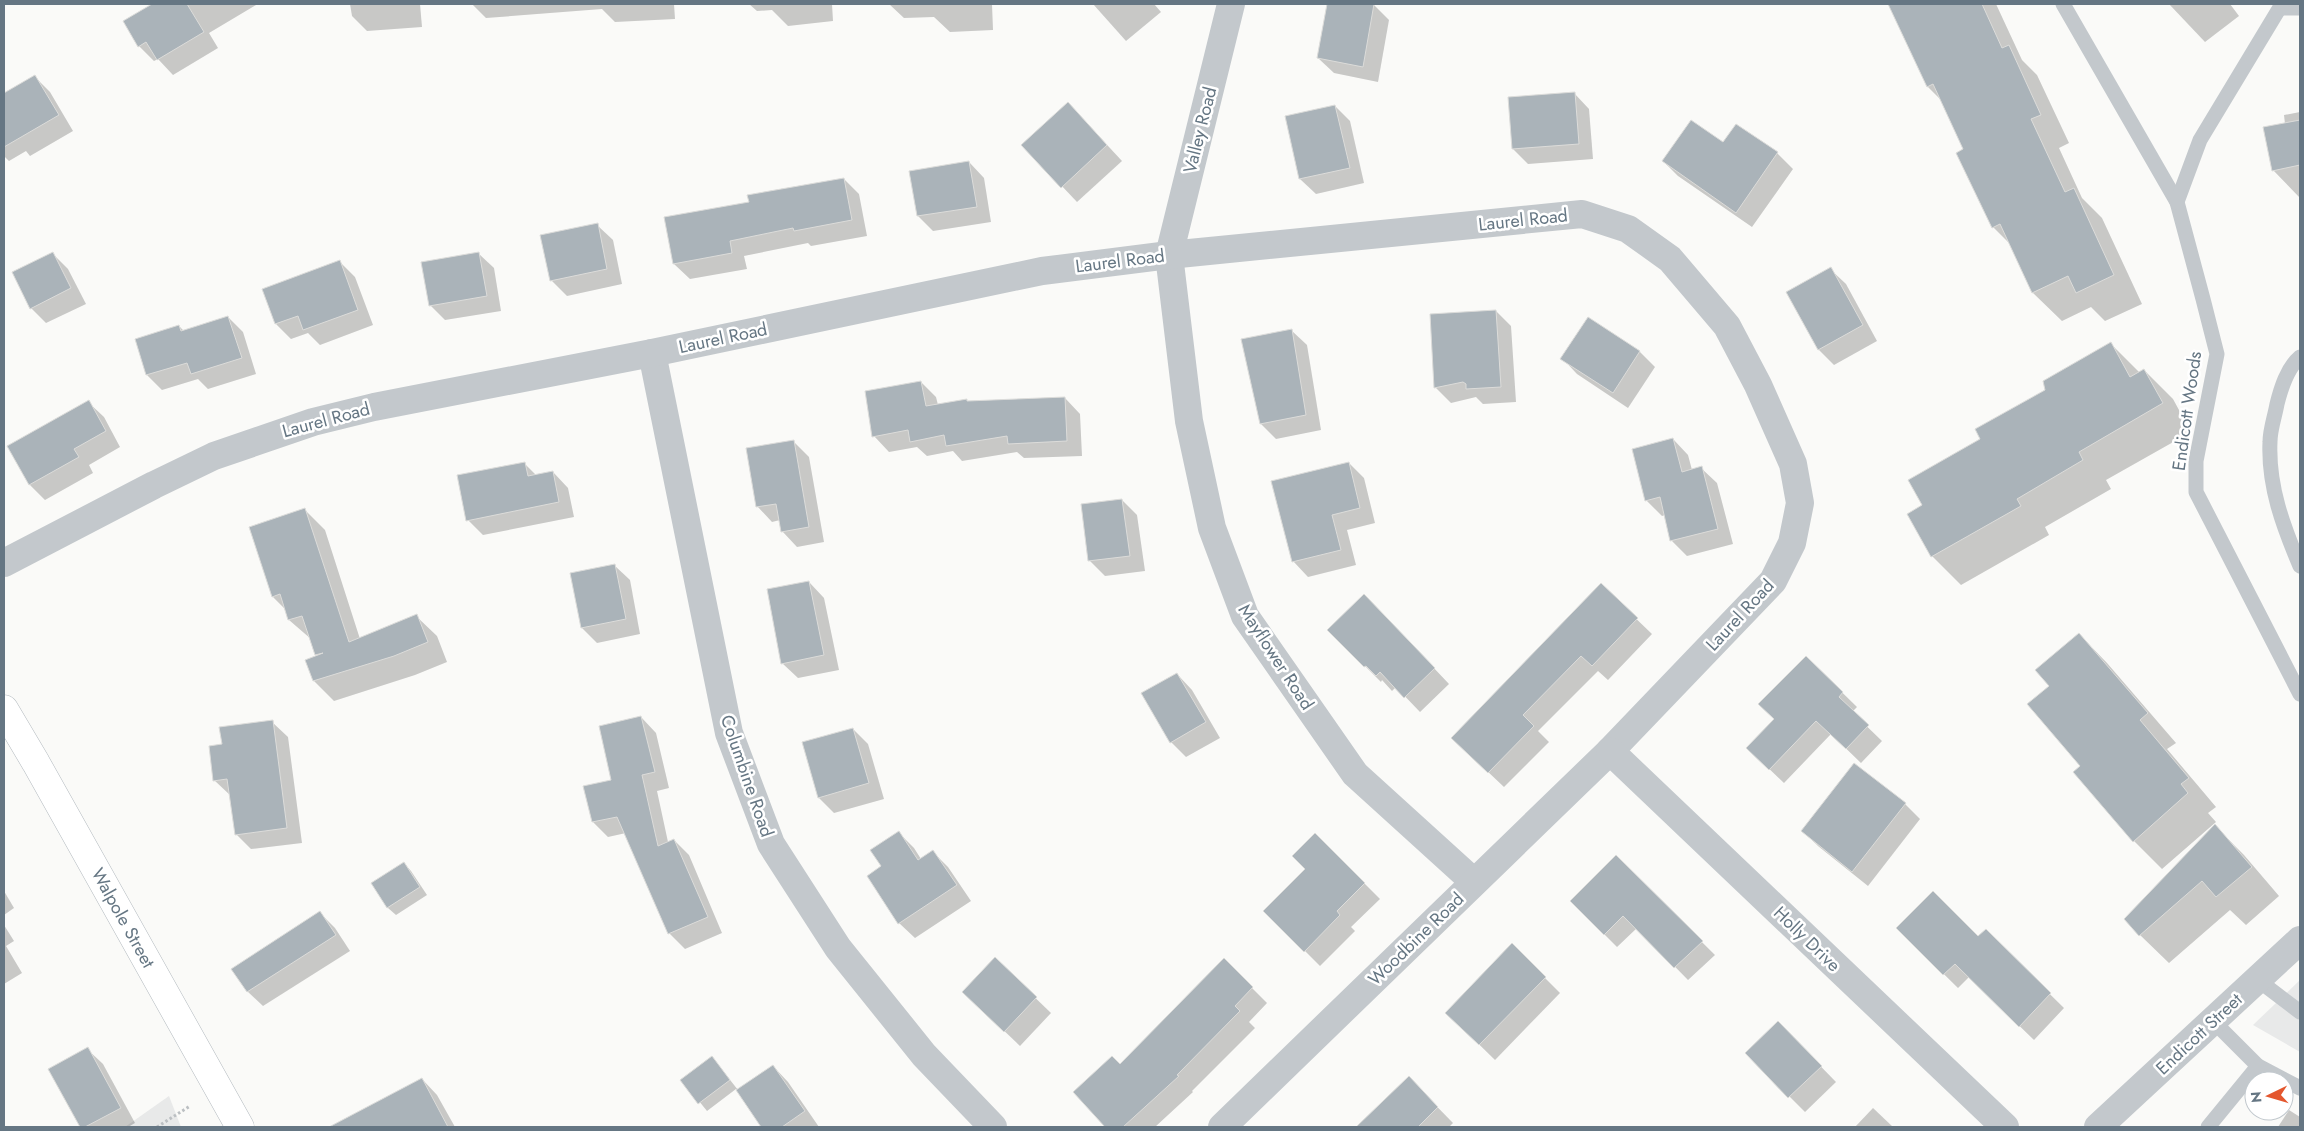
<svg xmlns="http://www.w3.org/2000/svg" width="2304" height="1131" viewBox="0 0 2304 1131" font-family="Jost,sans-serif">
	<style>
		.built { fill: #e8e9e9 }
		.shadow { fill: #0003 }
		.building { fill: #aab3b9; stroke: #dcdcda }
		.lines { fill: none; stroke-linecap: round; stroke-linejoin: round }
		.secondary-casing { stroke: #b3babf; stroke-width: 29 }
		.path { stroke: #bbbfc2; stroke-width: 3; stroke-dasharray: 2.5 2.5; stroke-linecap: butt }
		.lane { stroke: #c3c8cc; stroke-width: 15 }
		.street { stroke: #c3c8cc; stroke-width: 28 }
		.secondary { stroke: #fff; stroke-width: 28 }
		.labels { text-anchor: middle; dominant-baseline: central; stroke-width: 5; stroke-linejoin: round; paint-order: stroke }
		.street-label { font-size: 18px; fill: #657683; stroke: #fff }
	</style>
	<rect width="100%" height="100%" fill="#fafaf8"/>
	<g class="built">
		<path d="M 2300,980 L 2300,1052 L 2253,1025 Z"/>
		<path d="M 169,1096 L 181,1127 L 125,1127 Z"/>
	</g>
	<g class="shadow">
		<path d="M 155,4 L 255,4 L 256,5 L 209,33 L 218,48 L 173,75 L 158,59 L 154,61 L 139,46 L 125,22 Z"/>
		<path d="M 350,4 L 420,4 L 422,27 L 367,31 L 352,16 Z"/>
		<path d="M 472,4 L 674,4 L 675,19 L 615,22 L 602,9 L 486,18 Z"/>
		<path d="M 749,4 L 832,4 L 833,21 L 788,26 L 772,10 L 757,11 Z"/>
		<path d="M 889,4 L 992,4 L 993,30 L 950,32 L 934,17 L 904,18 Z"/>
		<path d="M 1093,4 L 1154,4 L 1161,12 L 1126,41 Z"/>
		<path d="M 1328,4 L 1374,5 L 1389,20 L 1378,82 L 1334,73 L 1318,58 Z"/>
		<path d="M 1910,4 L 1996,4 L 2022,60 L 2037,75 L 2069,143 L 2059,148 L 2082,198 L 2102,218 L 2142,304 L 2105,321 L 2091,307 L 2062,321 L 2033,293 L 2011,245 L 1993,227 L 1965,150 L 1943,102 L 1928,87 L 1893,12 Z"/>
		<path d="M 2169,4 L 2230,4 L 2239,16 L 2205,42 Z"/>
		<path d="M 34,76 L 50,92 L 73,131 L 30,156 L 26,151 L 9,161 L 4,156 L 4,93 Z"/>
		<path d="M 1574,93 L 1589,109 L 1593,159 L 1528,164 L 1513,149 Z"/>
		<path d="M 1335,106 L 1350,121 L 1364,183 L 1316,194 L 1300,179 L 1286,117 Z"/>
		<path d="M 2300,112 L 2300,198 L 2273,170 L 2285,124 L 2284,115 Z"/>
		<path d="M 1083,119 L 1122,161 L 1077,202 L 1023,145 Z"/>
		<path d="M 1736,125 L 1777,153 L 1793,169 L 1752,227 L 1678,176 L 1663,161 L 1723,144 Z"/>
		<path d="M 969,162 L 984,178 L 991,222 L 933,231 L 918,216 Z"/>
		<path d="M 844,179 L 859,194 L 867,236 L 811,246 L 808,243 L 744,256 L 747,269 L 690,279 L 674,264 L 750,203 Z"/>
		<path d="M 597,225 L 613,240 L 622,284 L 567,296 L 551,280 Z"/>
		<path d="M 478,253 L 494,268 L 501,311 L 445,320 L 430,305 Z"/>
		<path d="M 53,254 L 68,269 L 86,304 L 46,323 L 31,308 Z"/>
		<path d="M 340,262 L 355,277 L 373,325 L 320,345 L 308,333 L 291,339 L 276,324 L 263,290 Z"/>
		<path d="M 1830,269 L 1846,284 L 1877,341 L 1834,365 L 1819,350 L 1788,292 Z"/>
		<path d="M 1496,311 L 1511,326 L 1516,402 L 1483,404 L 1476,397 L 1451,403 L 1435,387 Z"/>
		<path d="M 228,317 L 243,332 L 256,374 L 208,389 L 198,379 L 162,390 L 147,375 L 179,326 L 184,331 Z"/>
		<path d="M 1588,318 L 1640,352 L 1655,367 L 1628,408 L 1577,374 L 1562,358 Z"/>
		<path d="M 1291,330 L 1307,345 L 1321,430 L 1276,439 L 1261,424 L 1243,340 Z"/>
		<path d="M 2110,343 L 2140,373 L 2144,370 L 2173,399 L 2191,432 L 2106,480 L 2111,489 L 2045,527 L 2049,535 L 1961,585 L 1932,556 L 1909,514 L 1924,506 L 1982,439 Z"/>
		<path d="M 921,382 L 936,397 L 938,405 L 966,400 L 968,402 L 1065,398 L 1080,414 L 1082,456 L 1024,458 L 1017,452 L 962,461 L 953,451 L 927,456 L 917,447 L 889,452 L 874,436 Z"/>
		<path d="M 88,402 L 104,417 L 120,447 L 89,465 L 93,473 L 45,500 L 30,485 L 8,447 Z"/>
		<path d="M 1673,439 L 1688,455 L 1692,470 L 1701,468 L 1717,483 L 1733,544 L 1687,556 L 1672,541 L 1665,515 L 1662,516 L 1646,500 Z"/>
		<path d="M 793,441 L 809,457 L 824,542 L 797,547 L 782,531 L 780,520 L 772,522 L 757,506 Z"/>
		<path d="M 524,463 L 537,476 L 553,472 L 568,488 L 574,517 L 483,535 L 468,520 Z"/>
		<path d="M 1349,463 L 1364,478 L 1375,523 L 1347,530 L 1356,565 L 1308,577 L 1293,561 Z"/>
		<path d="M 1122,500 L 1137,515 L 1145,571 L 1105,576 L 1089,560 Z"/>
		<path d="M 305,510 L 325,530 L 360,639 L 416,616 L 437,636 L 447,662 L 415,675 L 334,701 L 314,681 L 318,656 L 311,639 L 289,620 L 287,611 L 273,597 Z"/>
		<path d="M 614,565 L 630,580 L 640,634 L 597,643 L 582,628 L 571,574 Z"/>
		<path d="M 809,582 L 824,598 L 839,670 L 798,678 L 782,663 Z"/>
		<path d="M 1601,585 L 1652,634 L 1608,680 L 1598,671 L 1538,731 L 1549,742 L 1504,787 L 1468,753 Z"/>
		<path d="M 1380,611 L 1449,684 L 1420,712 L 1396,687 L 1392,691 L 1382,680 L 1381,682 L 1329,630 Z"/>
		<path d="M 2079,634 L 2107,663 L 2176,743 L 2167,749 L 2216,807 L 2208,813 L 2216,822 L 2162,869 L 2134,841 L 2051,686 Z"/>
		<path d="M 1806,657 L 1857,707 L 1852,712 L 1882,741 L 1861,763 L 1831,734 L 1784,783 L 1762,762 L 1775,719 Z"/>
		<path d="M 1177,674 L 1192,690 L 1220,738 L 1186,757 L 1171,742 Z"/>
		<path d="M 641,717 L 656,733 L 669,788 L 657,791 L 668,842 L 674,840 L 689,855 L 722,933 L 685,949 L 669,933 L 626,833 L 608,837 L 593,822 Z"/>
		<path d="M 272,722 L 288,737 L 302,843 L 251,849 L 236,834 L 231,796 L 214,780 L 223,746 Z"/>
		<path d="M 853,729 L 868,744 L 884,799 L 834,813 L 819,798 Z"/>
		<path d="M 1905,804 L 1920,819 L 1868,886 L 1818,846 L 1803,831 Z"/>
		<path d="M 2215,826 L 2244,855 L 2279,896 L 2246,925 L 2230,910 L 2169,963 L 2140,935 Z"/>
		<path d="M 898,832 L 914,848 L 921,859 L 933,852 L 948,867 L 971,901 L 915,938 L 899,923 L 868,876 L 883,867 Z"/>
		<path d="M 1315,834 L 1380,899 L 1351,927 L 1355,931 L 1320,966 L 1265,911 L 1307,869 Z"/>
		<path d="M 1616,857 L 1715,955 L 1688,980 L 1637,928 L 1617,947 L 1571,901 Z"/>
		<path d="M 404,863 L 411,871 L 427,895 L 396,915 L 388,908 L 373,884 Z"/>
		<path d="M 4,891 L 14,908 L 4,915 Z"/>
		<path d="M 319,912 L 335,928 L 350,951 L 263,1006 L 247,991 Z"/>
		<path d="M 4,925 L 14,941 L 6,946 L 22,973 L 4,984 Z"/>
		<path d="M 1897,928 L 1978,938 L 1986,931 L 2064,1008 L 2034,1040 L 1969,977 L 1958,988 Z"/>
		<path d="M 1512,945 L 1560,993 L 1495,1060 L 1447,1013 Z"/>
		<path d="M 995,959 L 1051,1013 L 1020,1046 L 979,1007 Z"/>
		<path d="M 1224,960 L 1267,1003 L 1249,1022 L 1255,1028 L 1192,1091 L 1193,1092 L 1155,1127 L 1107,1127 L 1075,1092 L 1120,1065 Z"/>
		<path d="M 1793,1038 L 1836,1082 L 1805,1112 L 1746,1053 Z"/>
		<path d="M 87,1049 L 103,1064 L 135,1123 L 128,1127 L 81,1127 L 49,1070 Z"/>
		<path d="M 712,1057 L 738,1090 L 773,1066 L 788,1082 L 819,1127 L 762,1127 L 736,1089 L 707,1111 L 682,1080 Z"/>
		<path d="M 1409,1078 L 1453,1123 L 1449,1127 L 1358,1127 Z"/>
		<path d="M 422,1079 L 437,1095 L 455,1127 L 335,1127 L 334,1126 Z"/>
		<path d="M 1873,1108 L 1893,1127 L 1855,1127 Z"/>
		<path d="M 2289,1110 L 2300,1117 L 2300,1127 L 2278,1127 Z"/>
	</g>
	<g class="building">
		<path d="M 152,4 L 187,4 L 204,32 L 157,60 L 146,42 L 138,47 L 123,21 Z"/>
		<path d="M 1327,4 L 1374,4 L 1363,67 L 1317,58 Z"/>
		<path d="M 1888,4 L 1982,4 L 2002,48 L 2009,45 L 2041,115 L 2031,119 L 2065,192 L 2074,188 L 2114,275 L 2076,293 L 2068,276 L 2032,293 L 2000,224 L 1992,228 L 1956,153 L 1963,149 L 1933,84 L 1927,87 Z"/>
		<path d="M 35,75 L 59,115 L 4,147 L 4,93 Z"/>
		<path d="M 1575,92 L 1579,144 L 1512,149 L 1508,97 Z"/>
		<path d="M 1068,102 L 1107,145 L 1061,188 L 1021,145 Z"/>
		<path d="M 1335,105 L 1350,168 L 1299,179 L 1285,116 Z"/>
		<path d="M 1691,120 L 1723,142 L 1736,124 L 1778,152 L 1736,213 L 1662,161 Z"/>
		<path d="M 2300,120 L 2300,165 L 2272,171 L 2263,127 Z"/>
		<path d="M 969,161 L 977,207 L 917,216 L 909,171 Z"/>
		<path d="M 844,178 L 852,220 L 794,231 L 793,228 L 730,241 L 732,253 L 673,264 L 664,217 L 749,202 L 747,195 Z"/>
		<path d="M 598,223 L 607,269 L 550,281 L 540,235 Z"/>
		<path d="M 53,252 L 71,288 L 30,309 L 12,272 Z"/>
		<path d="M 479,252 L 487,296 L 429,306 L 421,262 Z"/>
		<path d="M 340,260 L 358,310 L 303,330 L 298,316 L 275,324 L 262,289 Z"/>
		<path d="M 1831,267 L 1863,325 L 1818,350 L 1786,292 Z"/>
		<path d="M 1496,310 L 1501,387 L 1466,389 L 1466,384 L 1463,382 L 1434,388 L 1430,314 Z"/>
		<path d="M 228,316 L 242,358 L 191,374 L 187,363 L 146,375 L 135,339 L 179,325 L 181,331 Z"/>
		<path d="M 1588,317 L 1640,351 L 1613,393 L 1560,359 Z"/>
		<path d="M 1292,329 L 1306,415 L 1260,424 L 1241,339 Z"/>
		<path d="M 2111,342 L 2130,377 L 2144,369 L 2163,403 L 2079,452 L 2083,460 L 2017,499 L 2021,506 L 1931,557 L 1907,514 L 1922,505 L 1908,480 L 1980,439 L 1975,429 L 2045,390 L 2043,381 Z"/>
		<path d="M 921,381 L 926,406 L 967,399 L 967,401 L 1065,397 L 1067,441 L 1008,444 L 1007,436 L 946,446 L 944,435 L 910,442 L 908,430 L 872,437 L 865,391 Z"/>
		<path d="M 89,400 L 106,431 L 74,449 L 79,457 L 29,485 L 7,446 Z"/>
		<path d="M 1673,438 L 1682,472 L 1702,466 L 1718,529 L 1670,541 L 1660,497 L 1645,501 L 1632,449 Z"/>
		<path d="M 794,440 L 809,527 L 781,532 L 776,504 L 756,507 L 746,448 Z"/>
		<path d="M 525,462 L 528,476 L 553,471 L 559,502 L 466,521 L 457,475 Z"/>
		<path d="M 1349,462 L 1360,508 L 1332,515 L 1341,550 L 1292,562 L 1271,481 Z"/>
		<path d="M 1122,499 L 1130,556 L 1088,561 L 1081,504 Z"/>
		<path d="M 305,508 L 349,642 L 417,614 L 428,642 L 394,656 L 313,681 L 305,660 L 323,653 L 315,655 L 302,616 L 288,620 L 280,594 L 272,597 L 249,527 Z"/>
		<path d="M 615,564 L 626,619 L 581,628 L 570,573 Z"/>
		<path d="M 809,581 L 824,655 L 781,664 L 767,589 Z"/>
		<path d="M 1601,583 L 1638,618 L 1592,666 L 1581,656 L 1523,715 L 1534,726 L 1488,773 L 1451,738 Z"/>
		<path d="M 1364,594 L 1435,668 L 1404,698 L 1380,672 L 1376,676 L 1366,666 L 1364,667 L 1327,630 Z"/>
		<path d="M 2079,633 L 2148,713 L 2140,720 L 2189,778 L 2181,784 L 2188,793 L 2133,842 L 2073,772 L 2080,766 L 2027,704 L 2049,686 L 2035,670 Z"/>
		<path d="M 1806,656 L 1843,692 L 1839,697 L 1869,725 L 1846,749 L 1816,721 L 1769,770 L 1746,748 L 1774,719 L 1758,704 Z"/>
		<path d="M 1177,673 L 1206,722 L 1170,743 L 1141,693 Z"/>
		<path d="M 641,716 L 655,772 L 642,775 L 658,846 L 674,839 L 708,917 L 668,934 L 617,817 L 592,822 L 583,786 L 611,780 L 599,726 Z"/>
		<path d="M 273,720 L 287,828 L 235,835 L 227,779 L 213,781 L 209,746 L 222,744 L 219,727 Z"/>
		<path d="M 853,728 L 869,783 L 818,798 L 802,742 Z"/>
		<path d="M 1854,763 L 1906,803 L 1852,872 L 1801,831 Z"/>
		<path d="M 2215,824 L 2252,867 L 2216,897 L 2202,881 L 2139,936 L 2124,919 Z"/>
		<path d="M 899,831 L 918,860 L 933,850 L 957,885 L 898,924 L 867,876 L 881,866 L 870,850 Z"/>
		<path d="M 1315,833 L 1365,883 L 1337,911 L 1340,915 L 1304,952 L 1263,911 L 1305,869 L 1292,856 Z"/>
		<path d="M 1616,855 L 1703,941 L 1674,968 L 1623,916 L 1604,935 L 1570,901 Z"/>
		<path d="M 404,862 L 420,887 L 387,908 L 371,883 Z"/>
		<path d="M 1933,891 L 1978,936 L 1986,929 L 2051,993 L 2019,1027 L 1955,964 L 1943,975 L 1896,928 Z"/>
		<path d="M 320,911 L 336,935 L 247,992 L 231,969 Z"/>
		<path d="M 1512,943 L 1546,977 L 1479,1045 L 1445,1013 Z"/>
		<path d="M 995,957 L 1037,997 L 1004,1032 L 962,992 Z"/>
		<path d="M 1224,958 L 1253,987 L 1235,1006 L 1240,1011 L 1177,1075 L 1179,1076 L 1123,1127 L 1105,1127 L 1073,1092 L 1112,1056 L 1120,1064 Z"/>
		<path d="M 1778,1021 L 1822,1066 L 1788,1098 L 1745,1053 Z"/>
		<path d="M 88,1047 L 121,1108 L 85,1127 L 80,1127 L 48,1069 Z"/>
		<path d="M 712,1056 L 730,1080 L 698,1104 L 680,1080 Z"/>
		<path d="M 773,1065 L 805,1111 L 782,1127 L 761,1127 L 736,1090 Z"/>
		<path d="M 1409,1076 L 1438,1107 L 1418,1127 L 1356,1127 Z"/>
		<path d="M 422,1078 L 448,1127 L 329,1127 Z"/>
	</g>
	<g class="lines">
		<g class="secondary-casing">
			<path id="secondary" d="M 4,709 L 36,763 L 240,1127"/>
		</g>
		<path class="path" d="M 157,1127 L 190,1106"/>
		<g class="lane">
			<path d="M 2063,4 L 2177,202 L 2203,299 L 2217,354 L 2196,461 L 2196,492 L 2300,694"/>
			<path d="M 2281,8 L 2300,8"/>
			<path d="M 2177,202 L 2200,140 L 2282,4"/>
			<path d="M 2300,357 C 2287,368 2281,388 2277,404 C 2275,416 2270,429 2270,442 C 2268,486 2283,526 2300,566"/>
			<path d="M 2258,980 L 2300,1012"/>
			<path d="M 2258,1066 L 2300,1088"/>
			<path d="M 2208,1127 L 2258,1066 L 2213,1021"/>
		</g>
		<g class="street">
			<path d="M 1231,4 L 1169,255 L 1189,421 L 1212,528 L 1245,616 L 1355,774 L 1474,882"/>
			<path d="M 652,353 L 729,733 L 771,844 L 838,948 L 924,1055 L 993,1127"/>
			<path d="M 4,563 L 154,485 L 214,456 L 313,422 L 374,407 L 652,353 L 1042,271 L 1169,255 L 1582,214 L 1628,229 L 1670,259 L 1727,326 L 1758,385 L 1793,464 L 1800,503 L 1792,543 L 1773,581 L 1610,751 L 1222,1127"/>
			<path d="M 1610,751 L 2005,1127"/>
			<path d="M 2098,1127 L 2300,940"/>
		</g>
		<use href="#secondary" class="secondary"/>
	</g>
	<g class="labels">
		<g class="street-label">
			<text transform="translate(1200 130) rotate(-76)">Valley Road</text>
			<text transform="translate(1523 220) rotate(-6)">Laurel Road</text>
			<text transform="translate(1120 261) rotate(-7)">Laurel Road</text>
			<text transform="translate(723 338) rotate(-12)">Laurel Road</text>
			<text transform="translate(2187 411) rotate(-82)">Endicott Woods</text>
			<text transform="translate(326 420) rotate(-15)">Laurel Road</text>
			<text transform="translate(1740 615) rotate(-47)">Laurel Road</text>
			<text transform="translate(1276 657) rotate(57)">Mayflower Road</text>
			<text transform="translate(747 776) rotate(71)">Columbine Road</text>
			<text transform="translate(123 918) rotate(61)">Walpole Street</text>
			<text transform="translate(1416 939) rotate(-44)">Woodbine Road</text>
			<text transform="translate(1807 939) rotate(44)">Holly Drive</text>
			<text transform="translate(2199 1034) rotate(-43)">Endicott Street</text>
		</g>
	</g>
	<rect width="2304" height="1131" fill="none" stroke="#657683" stroke-width="10"/>
	<g transform="translate(2269 1096) rotate(265)"><circle r="24" fill="#ffffff" stroke="#c1c8cd"/>
	<path d="M0-4L9 19L0 12L-9 19Z" fill="#e4572e"/>
	<text y="-8" font-size="14" font-weight="bold" text-anchor="middle" fill="#657683">N</text>
	</g>
</svg>
